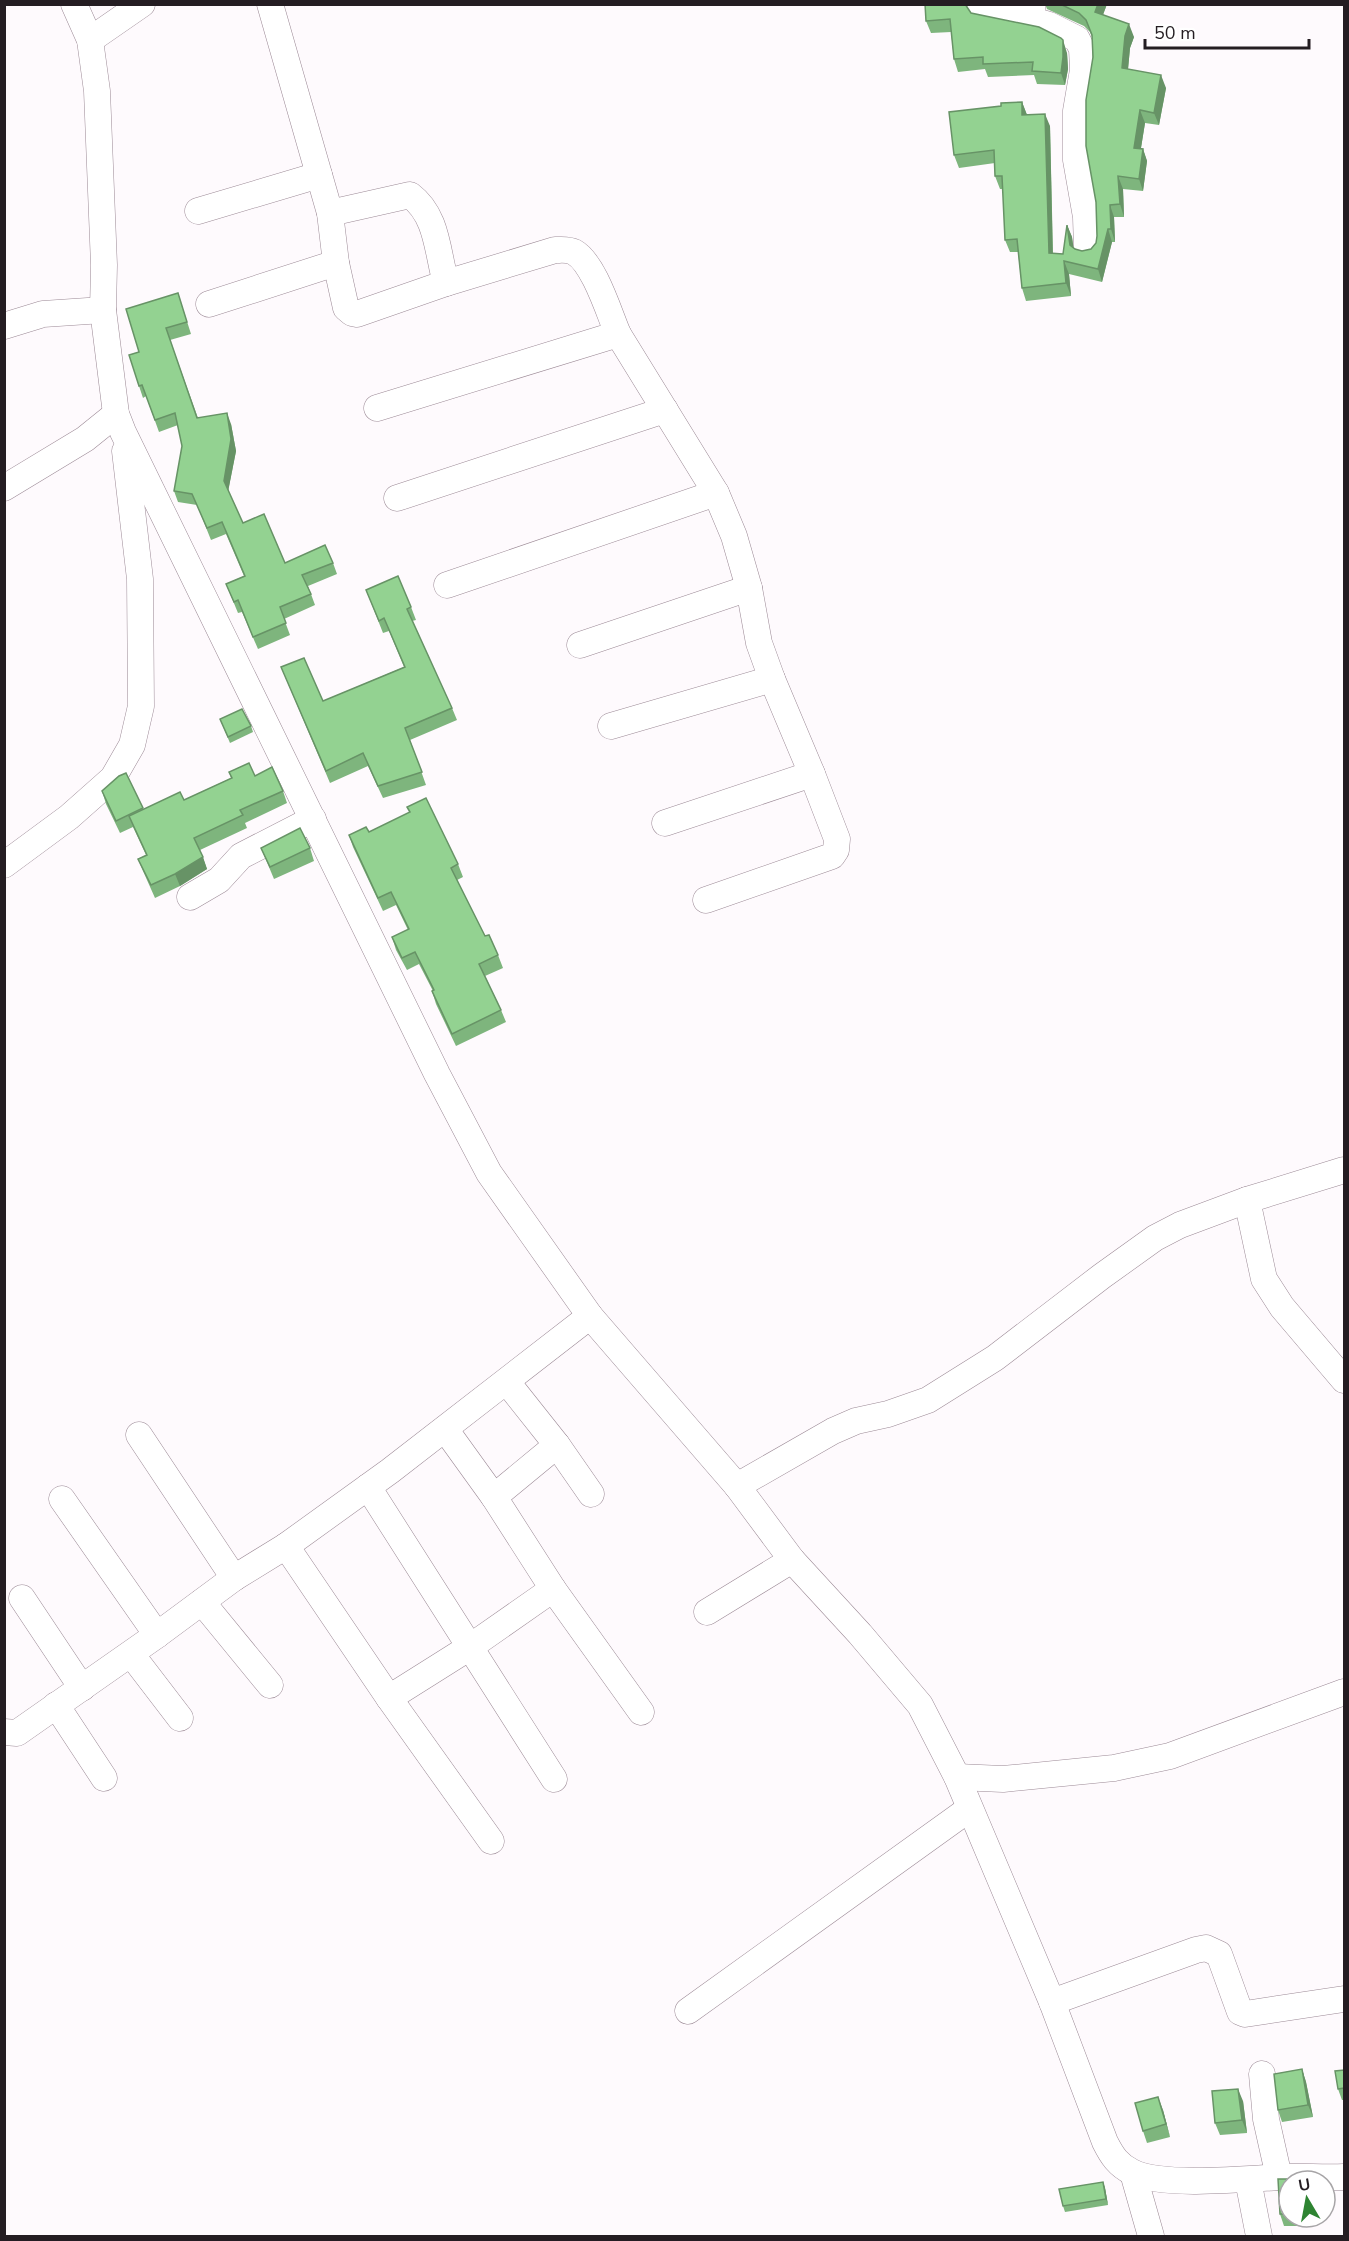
<svg xmlns="http://www.w3.org/2000/svg" width="1349" height="2241" viewBox="0 0 1349 2241" font-family="'Nunito Sans',sans-serif">
	<style>
		.lines { fill: none; stroke-linecap: round; stroke-linejoin: round }
		.minor-casing { stroke: #9c8a96; stroke-width: 27 }
		.minor { stroke: #fff; stroke-width: 26 }
		.wall { fill: #7eb57d }
		.shaded-wall { fill: #679366 }
		.building { fill: #93d291; stroke: #679366; stroke-width: 1.5 }
	</style>
	<rect width="100%" height="100%" fill="#fefafd"/>
	<g class="lines">
		<g class="minor-casing">
			<g id="minor">
				<path d="M 74,4 L 90,40 L 97,91 L 104,265 L 103,310 L 116,414 L 123,432 L 437,1074 L 489,1173 L 590,1316 L 737,1486 L 792,1560 L 860,1634 L 920,1705 L 957,1777 L 1052,2002 L 1105,2142 C 1112,2156 1118,2165 1132,2172 C 1161,2187 1246,2179 1280,2177 C 1301,2176 1323,2178 1344,2177"/>
				<path d="M 270,4 L 330,213 L 336,263 L 346,308 L 352,313 L 357,314 L 446,283"/>
				<path d="M 980,4 L 984,13 L 1032,20"/>
				<path d="M 1032,4 L 1032,20 L 1049,25 L 1077,39 L 1082,49 L 1083,70 L 1076,111 L 1076,160 L 1086,217 L 1087,249"/>
				<path d="M 90,40 L 142,4"/>
				<path d="M 198,211 L 319,175"/>
				<path d="M 330,213 L 410,195 C 438,216 437,252 446,283 L 555,250 C 562,250 568,249 574,252 C 594,263 609,313 618,334 L 377,408"/>
				<path d="M 209,304 L 336,263"/>
				<path d="M 4,326 L 43,314 L 103,310"/>
				<path d="M 618,334 L 716,493 L 734,536 L 749,588 L 759,643 L 772,679 L 812,774 L 837,839 L 836,850 L 832,856 L 706,900"/>
				<path d="M 4,488 L 85,439 L 116,414"/>
				<path d="M 397,498 L 665,410"/>
				<path d="M 447,585 L 716,493"/>
				<path d="M 580,645 L 749,588"/>
				<path d="M 611,726 L 772,679"/>
				<path d="M 665,823 L 812,774"/>
				<path d="M 4,865 L 69,817 L 113,778 L 132,745 L 141,706 L 140,579 L 125,451"/>
				<path d="M 190,897 L 219,880 L 241,856 L 313,819"/>
				<path d="M 1247,1200 L 1264,1279 L 1282,1307 L 1344,1380"/>
				<path d="M 139,1435 L 234,1578"/>
				<path d="M 557,1445 L 591,1494"/>
				<path d="M 737,1486 L 833,1431 L 856,1421 L 888,1414 L 928,1400 L 995,1358 L 1102,1276 L 1155,1238 L 1180,1225 L 1247,1200 L 1344,1170"/>
				<path d="M 368,1487 L 554,1779"/>
				<path d="M 494,1497 L 557,1445 L 507,1382"/>
				<path d="M 62,1499 L 157,1635"/>
				<path d="M 286,1546 L 389,1698 L 470,1647 L 553,1589 L 494,1497 L 445,1429"/>
				<path d="M 553,1589 L 641,1712"/>
				<path d="M 22,1598 L 82,1688"/>
				<path d="M 202,1602 L 270,1685"/>
				<path d="M 707,1612 L 792,1560"/>
				<path d="M 131,1654 L 180,1718"/>
				<path d="M 389,1698 L 491,1841"/>
				<path d="M 56,1705 L 104,1778"/>
				<path d="M 4,1732 L 17,1733 L 157,1635 L 234,1578 L 286,1546 L 390,1471 L 590,1316"/>
				<path d="M 957,1777 L 1003,1779 L 1114,1768 L 1170,1756 L 1344,1692"/>
				<path d="M 1052,2002 L 1196,1950 L 1206,1948 L 1219,1954 L 1240,2012 L 1245,2014 L 1344,1999"/>
				<path d="M 688,2011 L 969,1809"/>
				<path d="M 1262,2074 L 1266,2119 L 1279,2177"/>
				<path d="M 1133,2173 L 1151,2236"/>
				<path d="M 1248,2180 L 1259,2236"/>
			</g>
		</g>
		<use href="#minor" class="minor"/>
	</g>
	<g class="wall">
		<path d="M 925,4 L 966,4 L 967,8 L 971,13 L 1067,53 L 1068,69 L 1065,85 L 1037,84 L 1034,75 L 988,77 L 985,69 L 958,72 L 954,59 L 951,32 L 931,33 L 926,21 Z"/>
		<path d="M 1045,4 L 1107,4 L 1103,15 L 1134,37 L 1130,48 L 1128,69 L 1166,88 L 1159,125 L 1145,123 L 1141,148 L 1143,149 L 1147,161 L 1143,191 L 1123,189 L 1124,217 L 1114,217 L 1115,242 L 1112,242 L 1102,282 L 1069,274 L 1071,296 L 1026,301 L 1022,288 L 1018,252 L 1010,252 L 1005,240 L 1003,189 L 1000,189 L 995,176 L 995,163 L 959,168 L 954,155 L 1001,106 L 1022,102 L 1027,115 L 1050,126 L 1053,253 L 1063,254 L 1067,225 L 1072,237 L 1073,248 L 1075,249 L 1082,251 L 1091,249 L 1096,243 L 1097,236 L 1092,37 L 1090,32 L 1084,26 L 1047,9 Z"/>
		<path d="M 178,293 L 191,334 L 170,340 L 198,418 L 231,424 L 236,451 L 228,491 L 243,523 L 285,563 L 333,563 L 337,574 L 308,586 L 315,605 L 284,619 L 290,635 L 258,649 L 242,612 L 238,613 L 226,584 L 244,576 L 226,534 L 211,540 L 197,505 L 178,502 L 174,491 L 182,446 L 178,425 L 159,432 L 146,396 L 143,398 L 139,386 Z"/>
		<path d="M 366,590 L 411,607 L 416,620 L 412,621 L 452,708 L 457,720 L 410,740 L 426,785 L 383,798 L 368,766 L 330,783 L 281,667 L 323,701 L 404,667 L 389,631 L 383,633 Z"/>
		<path d="M 220,719 L 251,726 L 253,732 L 230,743 Z"/>
		<path d="M 229,772 L 255,776 L 283,791 L 287,803 L 245,823 L 247,828 L 200,850 L 207,869 L 180,886 L 155,898 L 143,871 L 138,859 L 146,855 L 133,827 L 120,833 L 106,804 L 102,791 L 143,809 L 184,800 L 231,778 Z"/>
		<path d="M 349,835 L 458,864 L 463,877 L 457,880 L 485,936 L 498,955 L 503,968 L 485,976 L 501,1010 L 506,1022 L 456,1046 L 436,1004 L 432,991 L 433,991 L 419,964 L 407,970 L 396,950 L 392,937 L 408,930 L 396,905 L 383,911 L 353,847 Z"/>
		<path d="M 261,848 L 310,848 L 314,861 L 274,879 Z"/>
		<path d="M 1302,2069 L 1306,2082 L 1313,2117 L 1282,2122 L 1278,2110 Z"/>
		<path d="M 1344,2070 L 1344,2100 L 1342,2100 L 1338,2089 Z"/>
		<path d="M 1243,2101 L 1247,2133 L 1220,2135 L 1215,2123 Z"/>
		<path d="M 1163,2110 L 1170,2137 L 1147,2143 L 1143,2131 Z"/>
		<path d="M 1278,2179 L 1297,2179 L 1297,2181 L 1289,2181 L 1289,2217 L 1302,2217 L 1303,2226 L 1284,2226 L 1280,2214 Z"/>
		<path d="M 1103,2182 L 1105,2188 L 1108,2205 L 1065,2212 L 1063,2206 Z"/>
	</g>
	<g class="shaded-wall">
		<path d="M 1098,4 L 1107,4 L 1099,25 L 1095,12 Z"/>
		<path d="M 1129,24 L 1134,37 L 1130,48 L 1127,80 L 1122,68 L 1125,36 Z"/>
		<path d="M 1063,40 L 1067,53 L 1068,69 L 1065,85 L 1061,73 Z"/>
		<path d="M 1161,75 L 1166,88 L 1159,125 L 1154,113 Z"/>
		<path d="M 1022,102 L 1027,115 L 1022,115 Z"/>
		<path d="M 1140,110 L 1145,123 L 1139,160 L 1134,148 Z"/>
		<path d="M 1045,114 L 1050,126 L 1053,266 L 1049,253 Z"/>
		<path d="M 1143,149 L 1147,161 L 1143,191 L 1139,179 Z"/>
		<path d="M 1118,176 L 1123,189 L 1124,217 L 1120,204 Z"/>
		<path d="M 1110,205 L 1114,217 L 1115,242 L 1111,229 Z"/>
		<path d="M 1067,225 L 1072,237 L 1075,257 L 1070,245 Z"/>
		<path d="M 1108,229 L 1112,242 L 1102,282 L 1098,269 Z"/>
		<path d="M 1064,261 L 1069,274 L 1071,296 L 1066,283 Z"/>
		<path d="M 227,413 L 231,424 L 236,451 L 228,492 L 224,481 Z"/>
		<path d="M 203,857 L 207,869 L 180,886 L 175,874 Z"/>
		<path d="M 1302,2069 L 1306,2082 L 1313,2117 L 1308,2105 Z"/>
		<path d="M 1238,2089 L 1243,2101 L 1247,2133 L 1242,2120 Z"/>
		<path d="M 1158,2097 L 1163,2110 L 1170,2137 L 1166,2124 Z"/>
		<path d="M 1103,2182 L 1105,2188 L 1108,2205 L 1106,2199 Z"/>
		<path d="M 1300,2217 L 1302,2217 L 1303,2226 Z"/>
	</g>
	<g class="building">
		<path d="M 925,4 L 965,4 L 971,13 L 1039,27 L 1061,38 L 1063,40 L 1063,57 L 1061,73 L 1032,71 L 1033,62 L 983,64 L 983,57 L 954,59 L 950,19 L 926,21 Z"/>
		<path d="M 1060,4 L 1098,4 L 1095,12 L 1129,24 L 1125,36 L 1122,68 L 1161,75 L 1154,113 L 1140,110 L 1134,148 L 1143,149 L 1139,179 L 1118,176 L 1120,204 L 1110,205 L 1111,229 L 1108,229 L 1098,269 L 1064,261 L 1066,283 L 1022,288 L 1017,239 L 1005,240 L 1002,176 L 995,176 L 994,150 L 954,155 L 949,112 L 1001,106 L 1001,103 L 1022,102 L 1022,115 L 1045,114 L 1049,253 L 1063,254 L 1067,225 L 1070,245 L 1075,249 L 1082,251 L 1091,249 L 1096,243 L 1097,236 L 1096,202 L 1086,146 L 1086,100 L 1093,57 L 1092,35 L 1086,20 L 1079,13 Z"/>
		<path d="M 178,293 L 187,322 L 166,328 L 197,418 L 227,413 L 231,439 L 224,481 L 243,523 L 264,514 L 285,563 L 325,545 L 333,563 L 302,575 L 311,594 L 280,607 L 286,623 L 253,637 L 238,600 L 234,602 L 226,584 L 245,576 L 222,522 L 207,528 L 192,494 L 174,491 L 182,446 L 175,413 L 155,420 L 142,385 L 139,386 L 129,355 L 139,352 L 126,309 Z"/>
		<path d="M 398,576 L 411,607 L 407,609 L 452,708 L 405,728 L 422,772 L 378,786 L 363,753 L 326,771 L 281,667 L 304,658 L 323,701 L 405,667 L 384,618 L 379,621 L 366,590 Z"/>
		<path d="M 242,709 L 251,726 L 228,737 L 220,719 Z"/>
		<path d="M 249,763 L 255,776 L 272,767 L 283,791 L 240,810 L 243,815 L 194,838 L 203,857 L 175,874 L 151,885 L 138,859 L 147,855 L 129,816 L 180,792 L 184,800 L 232,778 L 229,772 Z"/>
		<path d="M 126,773 L 143,808 L 116,821 L 102,791 L 119,776 Z"/>
		<path d="M 426,798 L 458,864 L 451,868 L 485,936 L 489,935 L 498,955 L 479,964 L 501,1010 L 452,1034 L 432,991 L 434,990 L 415,952 L 402,958 L 392,937 L 409,929 L 391,892 L 378,898 L 349,835 L 366,827 L 369,832 L 410,812 L 407,807 Z"/>
		<path d="M 300,828 L 310,848 L 270,867 L 261,848 Z"/>
		<path d="M 1302,2069 L 1308,2105 L 1278,2110 L 1274,2074 Z"/>
		<path d="M 1344,2070 L 1344,2088 L 1338,2089 L 1335,2071 Z"/>
		<path d="M 1238,2089 L 1242,2120 L 1215,2123 L 1212,2091 Z"/>
		<path d="M 1158,2097 L 1166,2124 L 1143,2131 L 1135,2103 Z"/>
		<path d="M 1278,2179 L 1297,2179 L 1297,2181 L 1289,2181 L 1289,2214 L 1280,2214 Z"/>
		<path d="M 1103,2182 L 1106,2199 L 1063,2206 L 1059,2189 Z"/>
	</g>
	<rect width="1349" height="2241" fill="none" stroke="#241d22" stroke-width="12"/>
	<g transform="translate(1307 2199) rotate(350)"><circle r="28" fill="#ffffff" stroke="#a7a5a7" stroke-width="1.5"/>
	<path d="M0-4.5L10 22L0 15L-10 22Z" fill="#2e8432"/>
	<text y="-9" font-size="16" font-weight="bold" text-anchor="middle" fill="#241d22">U</text>
	</g>
	<path d="M1145 39v9h164v-9" fill="none" stroke="#241d22" stroke-width="3"/>
	<text x="1154" y="39" font-size="18" fill="#241d22" stroke="#ffffff" stroke-width="4.5" paint-order="stroke">50 m</text>
</svg>
